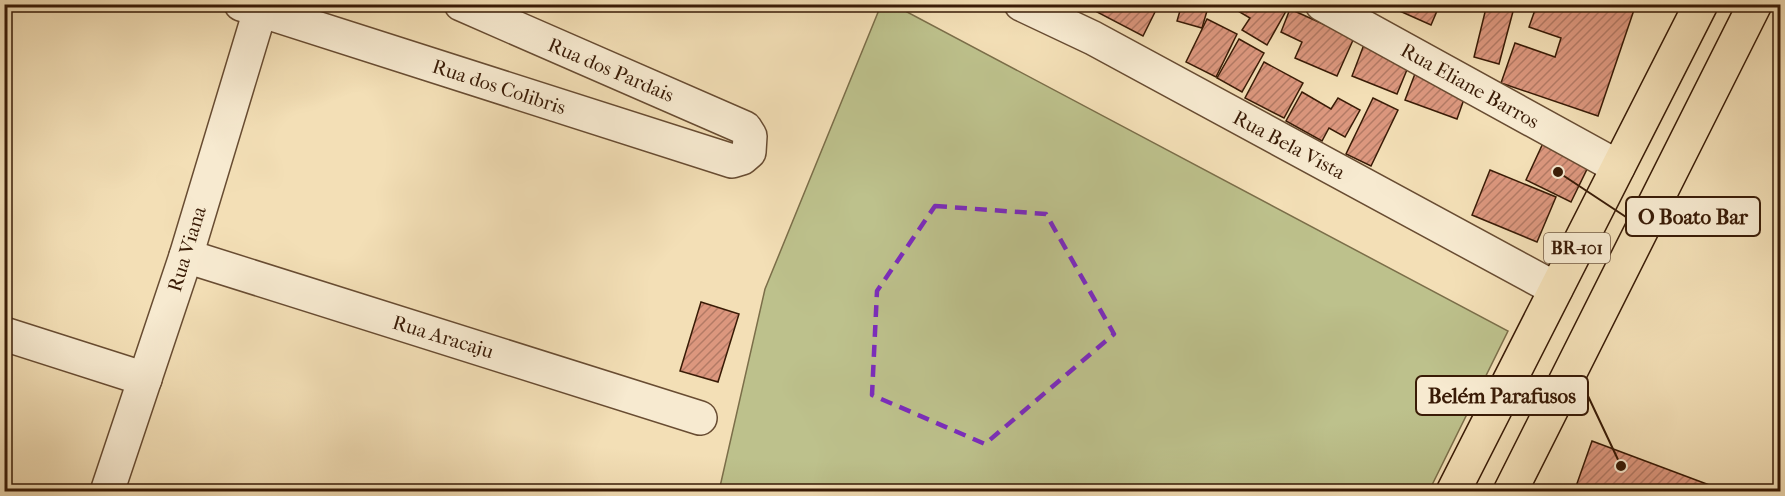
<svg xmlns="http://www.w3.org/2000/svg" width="1785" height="496" viewBox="0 0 1785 496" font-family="'IM FELL French Canon',serif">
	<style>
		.grass { fill: #bdc18c; stroke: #7b6e49; stroke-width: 1.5 }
		.building { fill: url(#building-hatch); stroke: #391b06; stroke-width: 1.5 }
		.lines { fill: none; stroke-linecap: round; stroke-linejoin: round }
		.street-casing { stroke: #684c32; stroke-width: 36 }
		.highway-casing { stroke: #391b06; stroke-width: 36 }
		.street { stroke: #f7ead0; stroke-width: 33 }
		.highway { stroke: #f3dfb6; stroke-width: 33 }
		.marked { fill: none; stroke: #7b2cbf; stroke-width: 4.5; stroke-dasharray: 12 8; stroke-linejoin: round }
		.labels { text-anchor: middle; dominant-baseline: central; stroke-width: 5; stroke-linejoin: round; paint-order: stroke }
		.shield { fill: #f7ead0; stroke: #725943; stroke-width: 1.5 }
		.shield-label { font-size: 18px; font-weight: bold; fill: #391b06 }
		.street-label { font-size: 20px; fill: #391b06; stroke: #f7ead0 }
		.leader { fill: none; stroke: #391b06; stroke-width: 2 }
		.callout-dot { fill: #391b06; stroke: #f7ead0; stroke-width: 2 }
		.callout { fill: #f7ead0; stroke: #391b06; stroke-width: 2 }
		.callout-label { font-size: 21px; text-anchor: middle; font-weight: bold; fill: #391b06 }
	</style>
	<defs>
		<pattern id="building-hatch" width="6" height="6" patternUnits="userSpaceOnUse" patternTransform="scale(1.5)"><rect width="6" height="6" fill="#dc977e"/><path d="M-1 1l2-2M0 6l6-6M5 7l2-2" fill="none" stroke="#b37a65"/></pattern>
	</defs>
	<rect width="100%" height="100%" fill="#f3dfb6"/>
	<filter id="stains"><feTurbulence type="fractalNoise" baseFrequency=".00333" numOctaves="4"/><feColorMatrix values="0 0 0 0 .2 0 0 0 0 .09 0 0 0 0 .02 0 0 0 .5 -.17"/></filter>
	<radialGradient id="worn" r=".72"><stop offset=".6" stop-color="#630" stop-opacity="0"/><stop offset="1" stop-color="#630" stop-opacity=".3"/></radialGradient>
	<path class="grass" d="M 881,5 L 894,5 L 1508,331 L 1429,491 L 719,491 L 765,289 Z"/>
	<g class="building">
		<path d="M 1101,4 L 1159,4 L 1143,36 L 1097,12 Z"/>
		<path d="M 1182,4 L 1209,4 L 1202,28 L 1177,21 Z"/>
		<path d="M 1226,4 L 1290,4 L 1267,45 L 1242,30 L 1250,18 Z"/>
		<path d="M 1384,4 L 1440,4 L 1431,25 Z"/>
		<path d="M 1487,4 L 1515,4 L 1499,64 L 1474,57 Z"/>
		<path d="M 1537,4 L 1636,4 L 1598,116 L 1501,83 L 1515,43 L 1555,57 L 1561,38 L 1529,27 Z"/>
		<path d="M 1290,9 L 1354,38 L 1337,76 L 1295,58 L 1302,42 L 1281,32 Z"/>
		<path d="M 1207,19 L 1237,34 L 1216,77 L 1186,62 Z"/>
		<path d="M 1239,39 L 1264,53 L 1242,92 L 1217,78 Z"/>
		<path d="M 1365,42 L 1411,60 L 1397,94 L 1352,76 Z"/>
		<path d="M 1264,62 L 1303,83 L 1284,118 L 1245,98 Z"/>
		<path d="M 1418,66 L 1469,85 L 1457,119 L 1405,100 Z"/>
		<path d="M 1302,92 L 1331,109 L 1338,98 L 1360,110 L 1345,137 L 1329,128 L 1322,141 L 1286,121 Z"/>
		<path d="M 1373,98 L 1398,110 L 1371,166 L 1346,154 Z"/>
		<path d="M 1544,141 L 1590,163 L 1571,202 L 1526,180 Z"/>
		<path d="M 1490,170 L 1556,197 L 1537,242 L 1472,215 Z"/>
		<path d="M 701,302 L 739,314 L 718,382 L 680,371 Z"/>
		<path d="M 1592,441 L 1728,492 L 1574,492 Z"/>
	</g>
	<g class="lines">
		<g class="street-casing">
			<g id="street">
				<path d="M 241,4 L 732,161 L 742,158 L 749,152 L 750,136 L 745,128 L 461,4"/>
				<path d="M 1021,4 L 1093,38 L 1556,289"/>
				<path d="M 1322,4 L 1618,167"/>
				<path d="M 186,256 L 700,418"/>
				<path d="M 4,334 L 145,379"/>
				<path d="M 107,492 L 186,256 L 262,4"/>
			</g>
		</g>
		<g class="highway-casing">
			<g id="highway">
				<path d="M 1453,492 L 1701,4"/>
				<path d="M 1510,492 L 1755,4"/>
			</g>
		</g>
		<use href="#street" class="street"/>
		<use href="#highway" class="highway"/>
	</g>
	<path class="marked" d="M 935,206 L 1046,214 L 1114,334 L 985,444 L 872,395 L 877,291 Z"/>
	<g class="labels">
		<rect class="shield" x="1544" y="233" width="66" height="30" rx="4.5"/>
		<g class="shield-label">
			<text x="1577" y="248">BR-101</text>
		</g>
		<g class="street-label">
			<text transform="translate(611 70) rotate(23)">Rua dos Pardais</text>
			<text transform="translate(1470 86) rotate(29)">Rua Eliane Barros</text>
			<text transform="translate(499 87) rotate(18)">Rua dos Colibris</text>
			<text transform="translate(1289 145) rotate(28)">Rua Bela Vista</text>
			<text transform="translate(187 249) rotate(-73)">Rua Viana</text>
			<text transform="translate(443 337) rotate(17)">Rua Aracaju</text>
		</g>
	</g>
	<path class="leader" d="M1558 172L1626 217M1621 466L1588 396"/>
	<g class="callout-dot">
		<circle cx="1558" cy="172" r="6"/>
		<circle cx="1621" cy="466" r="6"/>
	</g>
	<g class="callout">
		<rect x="1626" y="197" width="134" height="39" rx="6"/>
		<rect x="1416" y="376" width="172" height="39" rx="6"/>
	</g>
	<g class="callout-label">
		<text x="1693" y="224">O Boato Bar</text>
		<text x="1502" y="403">Belém Parafusos</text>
	</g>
	<rect width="1785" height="496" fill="none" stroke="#f3dfb6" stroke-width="24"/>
	<rect x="6" y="6" width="1773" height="484" fill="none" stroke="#391b06" stroke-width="3"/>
	<rect x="12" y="12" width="1761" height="472" fill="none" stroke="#391b06" stroke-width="1.5"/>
	<rect width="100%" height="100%" filter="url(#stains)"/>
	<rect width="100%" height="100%" fill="url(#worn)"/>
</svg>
